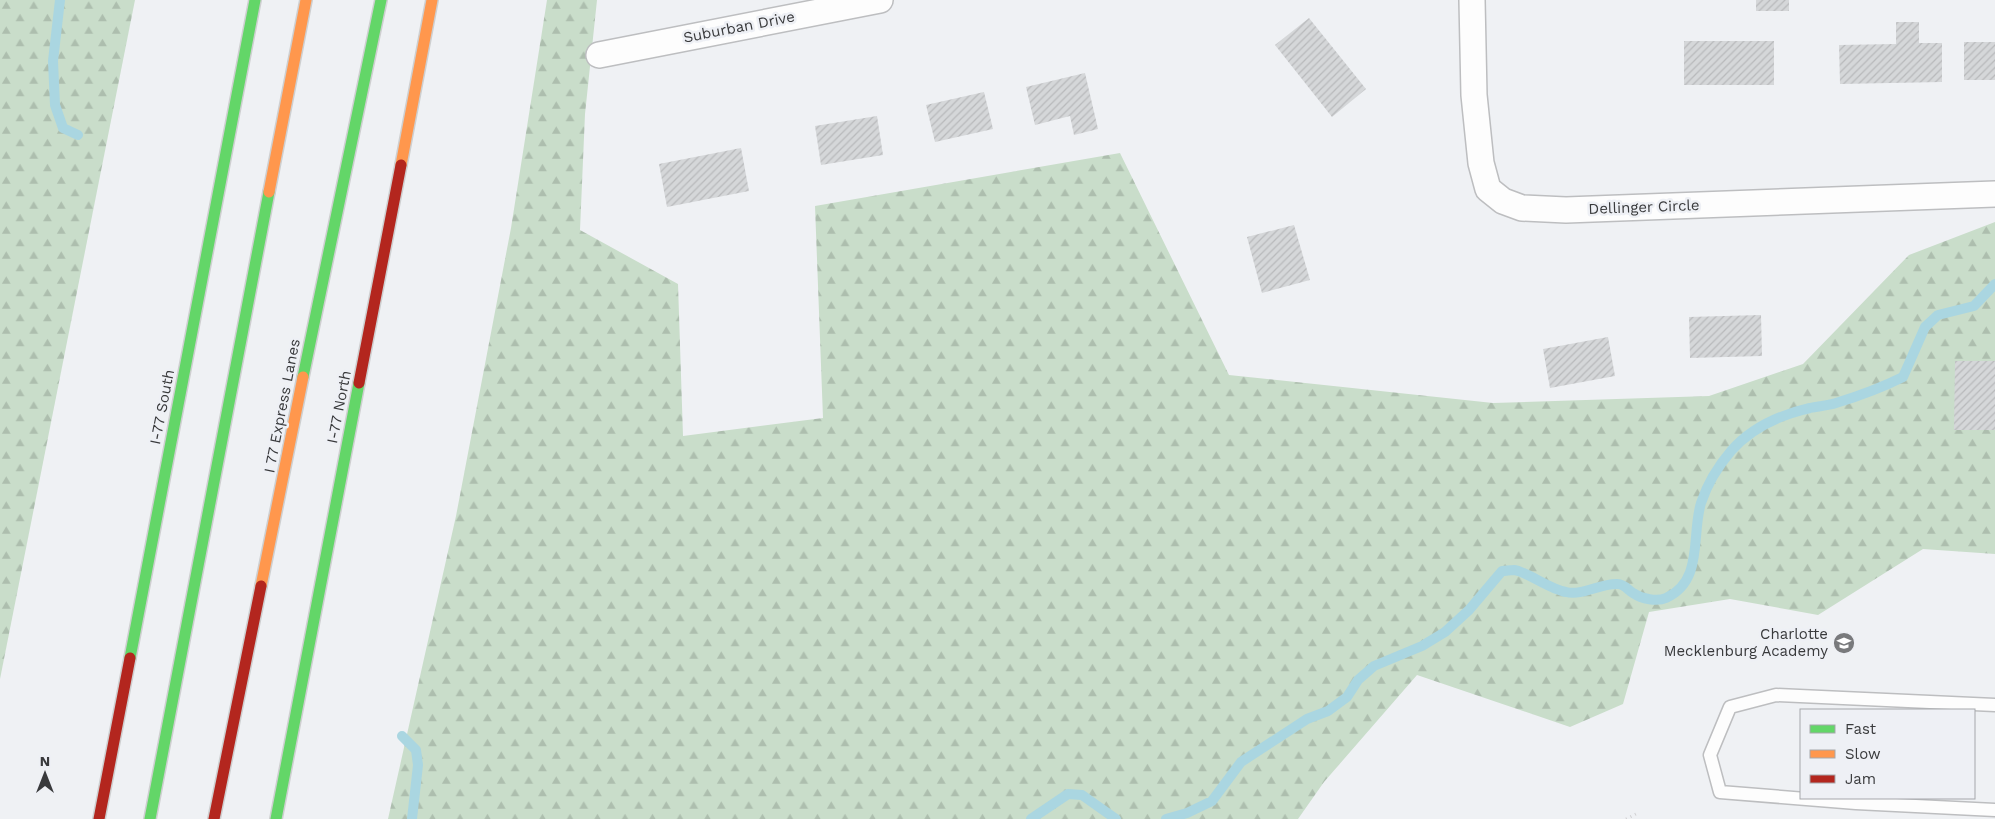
<svg xmlns="http://www.w3.org/2000/svg" width="1995" height="819" viewBox="0 0 1995 819" font-family="'Work Sans',sans-serif">
	<style>
		.forest { fill: url(#forest-firs) }
		.lines { fill: none; stroke-linecap: round; stroke-linejoin: round }
		.stream { stroke: #aad6e1; stroke-width: 10 }
		.building { fill: url(#building-hatch) }
		.lane-casing { stroke: #bdbec0; stroke-width: 15 }
		.street-casing { stroke: #bdbec0; stroke-width: 28 }
		.fast-casing { stroke: #cecfd0; stroke-width: 14 }
		.slow-casing { stroke: #cecfd0; stroke-width: 14 }
		.jam-casing { stroke: #cecfd0; stroke-width: 14 }
		.path { stroke: #d0d0d1; stroke-width: 3; stroke-dasharray: 1 4; stroke-linecap: butt }
		.lane { stroke: #fdfdfd; stroke-width: 12 }
		.street { stroke: #fdfdfd; stroke-width: 25 }
		.fast { stroke: #63d668; stroke-width: 11 }
		.slow { stroke: #ff974d; stroke-width: 11 }
		.jam { stroke: #b3261e; stroke-width: 11 }
		.labels { text-anchor: middle; dominant-baseline: central; stroke-width: 5; stroke-linejoin: round; paint-order: stroke }
		.street-label { font-size: 15px; fill: #393a3c; stroke: #eef0f5 }
		.poi-label { font-size: 15px; fill: #393a3c; stroke: #eef0f5; text-anchor: end }
	</style>
	<defs>
		<pattern id="forest-firs" width="22" height="20" patternUnits="userSpaceOnUse" patternTransform="scale(1.25)"><rect width="22" height="20" fill="#c9ddca"/><path d="M5 1l3.5 6h-7zM16 11l3.5 6h-7z" fill="#adbeae"/></pattern>
		<pattern id="building-hatch" width="6" height="6" patternUnits="userSpaceOnUse" patternTransform="scale(1.25)"><rect width="6" height="6" fill="#d5d7d9"/><path d="M-1 1l2-2M0 6l6-6M5 7l2-2" fill="none" stroke="#b8b9bb"/></pattern>
	</defs>
	<rect width="100%" height="100%" fill="#eff1f4"/>
	<g class="forest">
		<path d="M 0,0 L 135,0 L 0,679 Z"/>
		<path d="M 547,0 L 597,0 L 585,114 L 580,230 L 678,284 L 683,436 L 823,418 L 815,206 L 1120,153 L 1229,375 L 1493,403 L 1709,396 L 1803,364 L 1909,255 L 1995,222 L 1995,554 L 1923,549 L 1818,615 L 1730,599 L 1649,612 L 1623,704 L 1570,727 L 1417,675 L 1324,782 L 1298,819 L 388,819 L 456,516 L 511,228 Z"/>
	</g>
	<g class="lines">
		<g class="stream">
			<path d="M 60,0 L 53,61 L 55,105 L 63,128 L 78,135"/>
			<path d="M 402,736 L 416,750 L 418,765 L 412,819"/>
			<path d="M 1031,819 L 1068,794 L 1082,795 L 1116,819"/>
			<path d="M 1166,819 L 1187,813 L 1212,801 L 1241,762 L 1307,719 L 1328,711 L 1347,697 L 1358,680 L 1374,666 L 1422,646 L 1445,632 L 1469,610 L 1502,571 C 1506,571 1510,570 1514,570 C 1526,571 1549,589 1566,592 C 1583,596 1600,583 1618,584 C 1624,584 1628,590 1633,593 C 1642,599 1657,602 1666,598 C 1704,581 1691,535 1701,503 C 1707,485 1719,465 1731,451 C 1752,427 1779,415 1810,408 C 1818,406 1827,406 1836,403 C 1859,396 1881,388 1903,377 L 1925,327 L 1938,315 L 1974,306 L 1995,284"/>
		</g>
	</g>
	<g class="building">
		<rect x="1756" y="0" width="33" height="11"/>
		<path d="M 1309,18 L 1366,89 L 1332,117 L 1275,45 Z"/>
		<path d="M 1896,22 L 1919,22 L 1919,43 L 1942,43 L 1942,82 L 1840,84 L 1839,45 L 1896,44 Z"/>
		<rect x="1684" y="41" width="90" height="44"/>
		<rect x="1964" y="42" width="31" height="38"/>
		<path d="M 1085,73 L 1098,129 L 1074,135 L 1070,116 L 1035,125 L 1026,87 Z"/>
		<path d="M 984,92 L 993,129 L 935,142 L 926,105 Z"/>
		<path d="M 877,116 L 883,155 L 821,165 L 815,126 Z"/>
		<path d="M 741,148 L 749,191 L 667,207 L 659,164 Z"/>
		<path d="M 1294,225 L 1310,280 L 1262,293 L 1247,237 Z"/>
		<path d="M 1761,315 L 1762,356 L 1690,358 L 1689,317 Z"/>
		<path d="M 1608,337 L 1615,376 L 1550,388 L 1543,349 Z"/>
		<path d="M 1955,361 L 1995,361 L 1995,430 L 1954,430 Z"/>
	</g>
	<g class="lines">
		<g class="lane-casing">
			<path id="lane" d="M 1995,705 L 1776,695 L 1730,707 L 1710,755 L 1720,792 L 1856,803 L 1995,810"/>
		</g>
		<g class="street-casing">
			<g id="street">
				<path d="M 1472,0 L 1474,95 L 1481,163 L 1488,189 L 1503,201 L 1522,208 L 1566,210 L 1995,194"/>
				<path d="M 599,55 L 880,0"/>
			</g>
		</g>
		<g class="fast-casing">
			<g id="fast">
				<path d="M 303,377 L 381,0"/>
				<path d="M 130,658 L 255,0"/>
				<path d="M 150,819 L 269,192"/>
				<path d="M 276,819 L 359,383"/>
			</g>
		</g>
		<g class="slow-casing">
			<g id="slow">
				<path d="M 401,165 L 432,0"/>
				<path d="M 269,192 L 306,0"/>
				<path d="M 261,586 L 303,377"/>
			</g>
		</g>
		<g class="jam-casing">
			<g id="jam">
				<path d="M 359,383 L 401,165"/>
				<path d="M 99,819 L 130,658"/>
				<path d="M 214,819 L 261,586"/>
			</g>
		</g>
		<path class="path" d="M 1626,819 L 1638,813"/>
		<use href="#lane" class="lane"/>
		<use href="#street" class="street"/>
		<use href="#fast" class="fast"/>
		<use href="#slow" class="slow"/>
		<use href="#jam" class="jam"/>
	</g>
	<defs>
		<g id="school-disc" transform="scale(1.125)"><circle r="9.5" fill="#797a7c" stroke="#eef0f5"/><path d="M0-5L7-2L0 1L-7-2ZM-4 1L0 2.5L4 1V4Q0 6-4 4Z" fill="#fff"/></g>
	</defs>
	<g fill-rule="evenodd">
		<use href="#school-disc" x="1844" y="643"/>
	</g>
	<g class="labels">
		<g class="street-label">
			<text transform="translate(739 27) rotate(-11)">Suburban Drive</text>
			<text transform="translate(1644 207) rotate(-2)">Dellinger Circle</text>
			<text transform="translate(282 406) rotate(-79)">I 77 Express Lanes</text>
			<text transform="translate(162 407) rotate(-79)">I-77 South</text>
			<text transform="translate(339 407) rotate(-79)">I-77 North</text>
		</g>
		<g class="poi-label">
			<text x="1828" y="634">Charlotte<tspan x="1828" dy="17">Mecklenburg Academy</tspan></text>
		</g>
	</g>
	<rect x="1800" y="709" width="175" height="90" fill="#eef0f5" stroke="#a6a7ab"/>
	<rect x="1810" y="725" width="25" height="8" fill="#63d668" stroke="#a6a7ab"/>
	<text x="1845" y="734" font-size="15" fill="#393a3c">Fast</text>
	<rect x="1810" y="750" width="25" height="8" fill="#ff974d" stroke="#a6a7ab"/>
	<text x="1845" y="759" font-size="15" fill="#393a3c">Slow</text>
	<rect x="1810" y="775" width="25" height="8" fill="#b3261e" stroke="#a6a7ab"/>
	<text x="1845" y="784" font-size="15" fill="#393a3c">Jam</text>
	<g transform="translate(45 774)" stroke="#eef0f5" stroke-width="4" paint-order="stroke">
	<path d="M0-4L9 19L0 12L-9 19Z" fill="#393a3c"/>
	<text y="-8" font-size="14" font-weight="bold" text-anchor="middle" fill="#393a3c">N</text>
	</g>
</svg>
